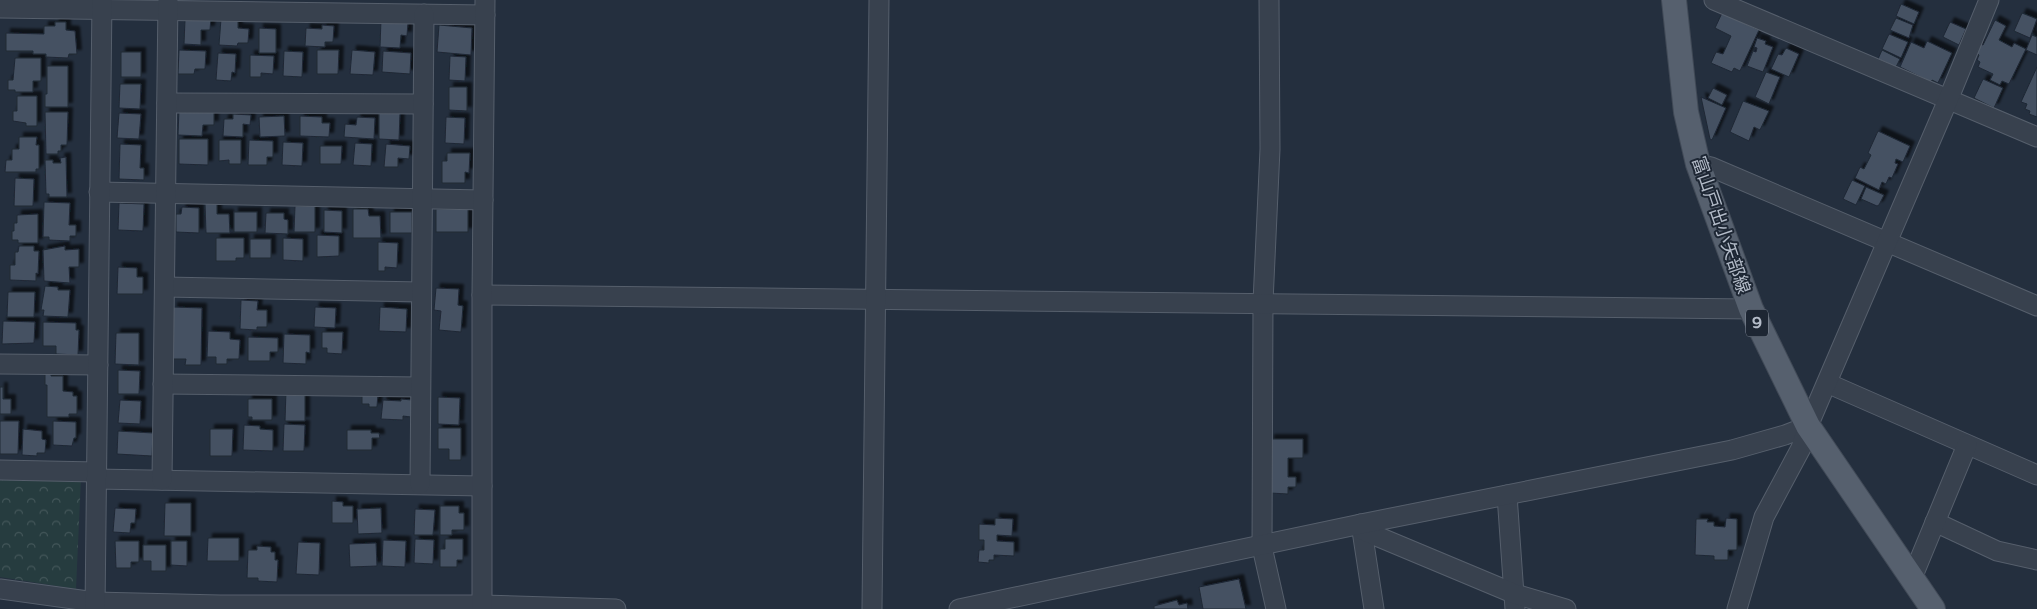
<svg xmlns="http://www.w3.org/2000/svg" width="2037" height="609" viewBox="0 0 2037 609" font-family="'Varela Round','Noto Sans JP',sans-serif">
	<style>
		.forest { fill: url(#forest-crowns) }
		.building { fill: #455162; stroke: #1f2835; filter: url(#shadow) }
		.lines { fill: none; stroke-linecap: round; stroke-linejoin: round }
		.minor-casing { stroke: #565f6c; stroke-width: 21 }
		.major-casing { stroke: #414a57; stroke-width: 26 }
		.minor { stroke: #38414e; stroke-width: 19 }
		.major { stroke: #56606e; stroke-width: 24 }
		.labels { text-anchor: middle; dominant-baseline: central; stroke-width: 4; stroke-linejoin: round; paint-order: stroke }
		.shield { fill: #1d2633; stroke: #878f9c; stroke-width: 1 }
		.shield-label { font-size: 16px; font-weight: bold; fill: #b4bcc9 }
		.street-label { font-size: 18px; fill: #b4bcc9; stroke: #1d2633 }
	</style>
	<defs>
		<pattern id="forest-crowns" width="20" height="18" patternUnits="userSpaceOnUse" patternTransform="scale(1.25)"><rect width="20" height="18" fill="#263c3f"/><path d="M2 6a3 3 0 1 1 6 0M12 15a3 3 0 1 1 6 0" fill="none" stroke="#435659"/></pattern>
		<filter id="shadow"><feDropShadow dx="4.5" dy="-4.5" stdDeviation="1" flood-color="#0009"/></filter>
	</defs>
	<rect width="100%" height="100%" fill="#242f3e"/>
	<path class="forest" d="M 81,478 L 76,589 L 0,577 L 0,479 Z"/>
	<g class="building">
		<path d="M 1901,4 L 1919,12 L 1914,24 L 1896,16 Z"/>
		<path d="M 1722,13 L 1759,30 L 1740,71 L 1734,68 L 1732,72 L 1711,63 L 1716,52 L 1723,54 L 1731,36 L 1715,28 Z"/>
		<path d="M 2022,13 L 2037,19 L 2030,38 L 2014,31 Z"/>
		<path d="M 211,17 L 210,30 L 201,30 L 201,45 L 184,44 L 185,20 Z"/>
		<path d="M 1896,18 L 1913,25 L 1909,38 L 1890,30 Z"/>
		<path d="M 221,19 L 238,20 L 238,28 L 249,29 L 248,43 L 238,43 L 237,46 L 219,45 Z"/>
		<path d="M 381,20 L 408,22 L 407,36 L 401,35 L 400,48 L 380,47 Z"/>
		<path d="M 1995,20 L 2006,26 L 1999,40 L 2012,47 L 2014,43 L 2026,49 L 2009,84 L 2002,81 L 2000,85 L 1990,80 L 1993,74 L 1978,67 L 1980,62 L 1977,60 L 1979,55 L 1976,53 L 1980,44 L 1983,45 Z"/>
		<path d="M 55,22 L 66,22 L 66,30 L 75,31 L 77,54 L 69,54 L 68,58 L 46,57 L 46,54 L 33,54 L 33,51 L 6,51 L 6,33 L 44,34 L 44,26 L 55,26 Z"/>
		<path d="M 1950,22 L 1966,29 L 1959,45 L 1943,37 Z"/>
		<path d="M 322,25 L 334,26 L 333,42 L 325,42 L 325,47 L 305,46 L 306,28 L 322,29 Z"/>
		<path d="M 439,25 L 472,28 L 471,55 L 437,52 Z"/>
		<path d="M 259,28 L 276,29 L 276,53 L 259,53 Z"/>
		<path d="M 1889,34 L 1908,42 L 1901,58 L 1882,49 Z"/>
		<path d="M 2032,35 L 2037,37 L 2037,55 L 2026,50 Z"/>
		<path d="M 1757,38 L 1766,41 L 1765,44 L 1773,47 L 1763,72 L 1747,66 L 1753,51 L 1756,52 L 1757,48 L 1754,47 Z"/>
		<path d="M 1927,41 L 1952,53 L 1938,83 L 1932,80 L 1931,82 L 1900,67 L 1911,42 L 1924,48 Z"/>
		<path d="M 1786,48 L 1799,54 L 1789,77 L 1771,69 L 1778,54 L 1782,55 Z"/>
		<path d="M 179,50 L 206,51 L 205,69 L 195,69 L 194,74 L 178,74 Z"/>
		<path d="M 317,50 L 339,50 L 338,74 L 317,74 Z"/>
		<path d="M 352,50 L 375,52 L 373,75 L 350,74 Z"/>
		<path d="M 1882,50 L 1900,59 L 1896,67 L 1878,59 Z"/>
		<path d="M 284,51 L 303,52 L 302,77 L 283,76 Z"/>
		<path d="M 383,51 L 411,53 L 410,74 L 382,72 Z"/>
		<rect x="121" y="52" width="20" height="25"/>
		<path d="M 218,53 L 236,54 L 235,73 L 232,72 L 231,81 L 216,80 Z"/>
		<path d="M 250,55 L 274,56 L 273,74 L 261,73 L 261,77 L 250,77 Z"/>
		<path d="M 450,56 L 466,57 L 465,81 L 449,80 Z"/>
		<path d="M 15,58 L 41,58 L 41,81 L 33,81 L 33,92 L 15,92 L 15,90 L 8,90 L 8,80 L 13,80 Z"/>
		<path d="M 47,66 L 68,66 L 68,107 L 45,107 L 45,94 L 47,94 Z"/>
		<path d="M 2037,67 L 2037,117 L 2029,114 L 2030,111 L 2025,109 L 2027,104 L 2021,102 Z"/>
		<path d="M 1766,72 L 1780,77 L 1769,104 L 1755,97 Z"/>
		<path d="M 1983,79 L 2003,88 L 1994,108 L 1974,98 Z"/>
		<path d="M 120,84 L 141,84 L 140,109 L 119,108 Z"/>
		<path d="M 449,87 L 467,87 L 467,111 L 449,110 Z"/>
		<path d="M 1713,88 L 1727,95 L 1722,105 L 1708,98 Z"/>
		<path d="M 17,96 L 37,96 L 37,126 L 26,126 L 26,123 L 13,121 L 13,111 L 17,111 Z"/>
		<path d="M 1701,97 L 1726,108 L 1712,140 L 1710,139 Z"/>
		<path d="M 1743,101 L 1769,111 L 1760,130 L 1754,127 L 1749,141 L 1730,132 Z"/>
		<path d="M 179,110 L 214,112 L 214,125 L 203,125 L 202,136 L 178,135 Z"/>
		<path d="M 45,112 L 68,112 L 67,145 L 61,145 L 61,151 L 58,151 L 58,154 L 46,154 Z"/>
		<path d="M 119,113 L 141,114 L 139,139 L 117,138 Z"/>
		<path d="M 379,113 L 400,113 L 399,140 L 379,139 Z"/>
		<path d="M 233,114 L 251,115 L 250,125 L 243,124 L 243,137 L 223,136 L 224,119 L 233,119 Z"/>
		<path d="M 284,116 L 285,136 L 260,137 L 259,117 Z"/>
		<path d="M 300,116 L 322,117 L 322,123 L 330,123 L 329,137 L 300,136 Z"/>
		<path d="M 357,117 L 375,118 L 374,139 L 344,137 L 345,124 L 356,125 Z"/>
		<path d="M 446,117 L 465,118 L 464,144 L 445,143 Z"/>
		<path d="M 1878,131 L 1910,146 L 1903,162 L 1896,159 L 1895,163 L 1898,164 L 1892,178 L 1889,177 L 1886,184 L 1882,182 L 1879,190 L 1855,178 L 1860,167 L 1864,169 L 1871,155 L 1868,153 Z"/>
		<path d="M 19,137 L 37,137 L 36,145 L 39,145 L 39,169 L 36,169 L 36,172 L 5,172 L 6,160 L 12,160 L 12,149 L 19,149 Z"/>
		<path d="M 179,139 L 208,139 L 208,165 L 179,164 Z"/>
		<path d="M 219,140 L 241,140 L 241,164 L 229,164 L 229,160 L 219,161 Z"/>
		<path d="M 249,140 L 273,141 L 273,157 L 267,157 L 267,165 L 248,165 Z"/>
		<path d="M 283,142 L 303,143 L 302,166 L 282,165 Z"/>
		<path d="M 355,143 L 372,144 L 371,166 L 353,165 Z"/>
		<path d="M 120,144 L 141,145 L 140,168 L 144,168 L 144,180 L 119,179 Z"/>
		<path d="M 386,144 L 410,146 L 409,159 L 398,158 L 398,167 L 384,167 Z"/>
		<path d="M 320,146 L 342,146 L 341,164 L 320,164 Z"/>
		<path d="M 447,153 L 470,153 L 469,173 L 465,172 L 465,183 L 442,183 L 442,161 L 447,161 Z"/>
		<path d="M 66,157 L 67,197 L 49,197 L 49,194 L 46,194 L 45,160 L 53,160 L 53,163 L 61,163 L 60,158 Z"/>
		<path d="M 15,178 L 34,179 L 33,206 L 14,206 Z"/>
		<path d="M 1852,180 L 1865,186 L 1856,205 L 1843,199 Z"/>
		<path d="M 1866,187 L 1884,195 L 1879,205 L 1877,206 L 1861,199 Z"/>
		<path d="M 44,202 L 70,203 L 69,225 L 76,225 L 76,236 L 70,236 L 70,241 L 49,240 L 49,237 L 43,237 Z"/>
		<path d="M 119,203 L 144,204 L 143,231 L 118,230 Z"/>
		<path d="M 205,203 L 217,203 L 217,214 L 229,214 L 230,233 L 206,233 Z"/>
		<path d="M 295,206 L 315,206 L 315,232 L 294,232 Z"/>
		<path d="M 182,207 L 199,208 L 199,233 L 176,232 L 176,214 L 181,214 Z"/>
		<path d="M 353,209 L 368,209 L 369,216 L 380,216 L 381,238 L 353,238 Z"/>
		<rect x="436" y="209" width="32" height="23"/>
		<path d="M 324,210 L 342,211 L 342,233 L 324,232 Z"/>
		<rect x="234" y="212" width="23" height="20"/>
		<rect x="390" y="212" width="22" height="21"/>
		<path d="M 266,213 L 284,213 L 284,219 L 288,220 L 288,234 L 265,233 Z"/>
		<path d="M 38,214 L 38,243 L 18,243 L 18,240 L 12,240 L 12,231 L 14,231 L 14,223 L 17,223 L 17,215 Z"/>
		<path d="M 317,235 L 339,236 L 339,256 L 317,257 Z"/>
		<path d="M 216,238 L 244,238 L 244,258 L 236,258 L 236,261 L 216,261 Z"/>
		<path d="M 283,238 L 303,239 L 303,261 L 283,260 Z"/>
		<rect x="250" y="239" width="21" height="19"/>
		<path d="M 378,242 L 398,243 L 397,268 L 385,267 L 385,271 L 378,271 Z"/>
		<path d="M 19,246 L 34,246 L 34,251 L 39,251 L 38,274 L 36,273 L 36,281 L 10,280 L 10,265 L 15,265 L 15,252 L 18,252 Z"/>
		<path d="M 65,246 L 65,250 L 79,249 L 79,267 L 69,267 L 70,283 L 44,281 L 43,250 Z"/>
		<path d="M 118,267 L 137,268 L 137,277 L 143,277 L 143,294 L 117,294 Z"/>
		<path d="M 45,286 L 58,287 L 58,290 L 70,290 L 68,317 L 43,316 L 44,310 L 41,310 Z"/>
		<path d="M 436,288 L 459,289 L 458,305 L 463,306 L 461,332 L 439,330 L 441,311 L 434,310 Z"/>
		<path d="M 8,292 L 35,292 L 34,317 L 7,317 Z"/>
		<path d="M 241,300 L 258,301 L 257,310 L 267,310 L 267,327 L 257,327 L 257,330 L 240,329 Z"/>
		<path d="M 173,307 L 202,308 L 201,365 L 185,365 L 186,359 L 172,359 Z"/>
		<path d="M 315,307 L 336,308 L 335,328 L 314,327 Z"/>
		<path d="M 380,307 L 407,309 L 406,332 L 379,331 Z"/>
		<path d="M 3,321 L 35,322 L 34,343 L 2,344 Z"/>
		<path d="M 43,322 L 76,323 L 76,330 L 79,330 L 78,355 L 56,354 L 56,346 L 43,346 Z"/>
		<path d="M 208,331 L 230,332 L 230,339 L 240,340 L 239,359 L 227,359 L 227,364 L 216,364 L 216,357 L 207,357 Z"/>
		<path d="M 322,332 L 343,332 L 342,354 L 327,353 L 327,348 L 322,348 Z"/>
		<path d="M 116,333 L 139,333 L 139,365 L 115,364 Z"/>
		<path d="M 284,334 L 310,335 L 310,353 L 306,352 L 306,364 L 283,363 Z"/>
		<path d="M 248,337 L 278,338 L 278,352 L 270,352 L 270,361 L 248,361 Z"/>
		<path d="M 118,370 L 140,371 L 139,394 L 118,394 Z"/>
		<path d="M 45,373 L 51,374 L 51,376 L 63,376 L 63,391 L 73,392 L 73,396 L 77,396 L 77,414 L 69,414 L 69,417 L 47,417 L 47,385 L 45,385 Z"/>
		<path d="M 0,387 L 3,387 L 3,399 L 11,399 L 11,414 L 0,414 Z"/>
		<path d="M 286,391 L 305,391 L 305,421 L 285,421 Z"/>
		<path d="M 362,393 L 378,393 L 377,407 L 369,407 L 369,404 L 362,404 Z"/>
		<path d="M 438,397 L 460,398 L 459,425 L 438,424 Z"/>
		<path d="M 248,399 L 272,399 L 272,420 L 252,420 L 252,417 L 248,417 Z"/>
		<path d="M 401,399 L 412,400 L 411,417 L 403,416 L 403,420 L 381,419 L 383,400 L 401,401 Z"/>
		<path d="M 120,400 L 141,401 L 140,424 L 118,423 Z"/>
		<path d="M 0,421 L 19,421 L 18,454 L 0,454 Z"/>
		<path d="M 53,421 L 76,422 L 76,438 L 74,438 L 72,446 L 53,445 Z"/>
		<path d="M 284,424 L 305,425 L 304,451 L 283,451 Z"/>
		<path d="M 244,425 L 260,426 L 260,429 L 273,430 L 273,451 L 243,450 Z"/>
		<path d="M 438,428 L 461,428 L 461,460 L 449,460 L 449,449 L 438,449 Z"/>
		<path d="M 23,429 L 42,431 L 42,439 L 46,440 L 45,453 L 37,453 L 37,456 L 22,455 Z"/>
		<path d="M 210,429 L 233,429 L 232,456 L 210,456 Z"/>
		<path d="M 347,430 L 371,430 L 371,433 L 379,433 L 380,438 L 372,438 L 372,450 L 347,450 Z"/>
		<path d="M 118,431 L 153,433 L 152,456 L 117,454 Z"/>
		<path d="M 1270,439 L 1303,439 L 1303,458 L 1288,458 L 1288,477 L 1296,477 L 1296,487 L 1288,487 L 1288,494 L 1270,493 Z"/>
		<path d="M 332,501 L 343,502 L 343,506 L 353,506 L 353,523 L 332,523 Z"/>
		<path d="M 165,503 L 191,503 L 191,536 L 164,536 Z"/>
		<path d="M 440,506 L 459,506 L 459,513 L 464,513 L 464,530 L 452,530 L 452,535 L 440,535 Z"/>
		<path d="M 115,508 L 136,509 L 135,523 L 131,523 L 130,533 L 113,532 Z"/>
		<path d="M 381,508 L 382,533 L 358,534 L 357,509 Z"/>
		<path d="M 415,509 L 435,510 L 433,535 L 414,535 Z"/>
		<path d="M 995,518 L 1013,519 L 1012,536 L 997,535 L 997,541 L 1014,542 L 1014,556 L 994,555 L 994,560 L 989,560 L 989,563 L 978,562 L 979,550 L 984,550 L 984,540 L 979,540 L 979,524 L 995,525 Z"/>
		<path d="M 1726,518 L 1737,519 L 1737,550 L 1728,550 L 1728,560 L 1714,560 L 1714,556 L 1695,555 L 1696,519 L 1708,519 L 1707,522 L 1714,522 L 1714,526 L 1725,527 Z"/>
		<path d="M 208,538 L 239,538 L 239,561 L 207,561 Z"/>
		<path d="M 415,539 L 434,540 L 433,564 L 414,563 Z"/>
		<path d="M 445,539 L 463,539 L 463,560 L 457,560 L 457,567 L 440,567 L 440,549 L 445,549 Z"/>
		<path d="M 383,540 L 406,541 L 405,567 L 382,566 Z"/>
		<path d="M 115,541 L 139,541 L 139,562 L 131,562 L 131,568 L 116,568 Z"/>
		<path d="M 171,541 L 187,541 L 187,566 L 171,565 Z"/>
		<path d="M 298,542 L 320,543 L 319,575 L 296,574 Z"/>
		<path d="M 376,543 L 377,566 L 350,567 L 349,544 Z"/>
		<path d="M 143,545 L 166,545 L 166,571 L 151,571 L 151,561 L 143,561 Z"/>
		<path d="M 257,546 L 271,547 L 271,552 L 275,552 L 275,560 L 278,560 L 277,582 L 258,581 L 258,578 L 247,578 L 248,550 L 257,550 Z"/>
		<path d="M 1239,579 L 1246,609 L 1203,609 L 1199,587 Z"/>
		<path d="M 1177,600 L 1179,605 L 1187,603 L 1188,609 L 1154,609 L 1154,606 Z"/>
	</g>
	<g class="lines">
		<g class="minor-casing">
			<g id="minor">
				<path d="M 1269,0 L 1270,149 L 1263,302 L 1262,547 L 1276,609"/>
				<path d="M 1714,0 L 2037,137"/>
				<path d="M 0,8 L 485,15"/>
				<path d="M 167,103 L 423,104"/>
				<path d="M 1698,164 L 1711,167 L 2037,306"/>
				<path d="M 99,192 L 483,200"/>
				<path d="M 165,287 L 421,292"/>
				<path d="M 482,295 L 1751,309"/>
				<path d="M 0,364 L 98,365"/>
				<path d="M 1827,383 L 2037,475"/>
				<path d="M 163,384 L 420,387"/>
				<path d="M 0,470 L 96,472"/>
				<path d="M 96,479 L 482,486"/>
				<path d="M 162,480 L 168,0"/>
				<path d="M 420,484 L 424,14"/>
				<path d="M 1507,495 L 1515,609"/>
				<path d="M 1935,522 L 1997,551 L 2037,560"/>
				<path d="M 1361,524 L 1374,609"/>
				<path d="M 1362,530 L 1515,594 L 1566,609"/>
				<path d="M 1912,578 L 1967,445"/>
				<path d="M 0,589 L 95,602 L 220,605 L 482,605 L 616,609"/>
				<path d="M 95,609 L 102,0"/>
				<path d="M 482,609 L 482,295 L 485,0"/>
				<path d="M 872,609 L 879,0"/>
				<path d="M 959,609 L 1361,524 L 1732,450 L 1785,435 L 1808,426"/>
				<path d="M 1737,609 L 1764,517 L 1801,448 L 1808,426 L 1948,100 L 1989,0"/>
			</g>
		</g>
		<g class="major-casing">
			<path id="major" d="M 1674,0 L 1686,112 L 1698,164 L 1751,309 L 1808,426 L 1933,609"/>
		</g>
		<use href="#minor" class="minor"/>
		<use href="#major" class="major"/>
	</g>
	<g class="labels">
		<rect class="shield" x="1746" y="309.5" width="22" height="27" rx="4"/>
		<g class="shield-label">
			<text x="1757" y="323">9</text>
		</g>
		<g class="street-label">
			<text transform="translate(1721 225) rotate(71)">富山戸出小矢部線</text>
		</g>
	</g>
</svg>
